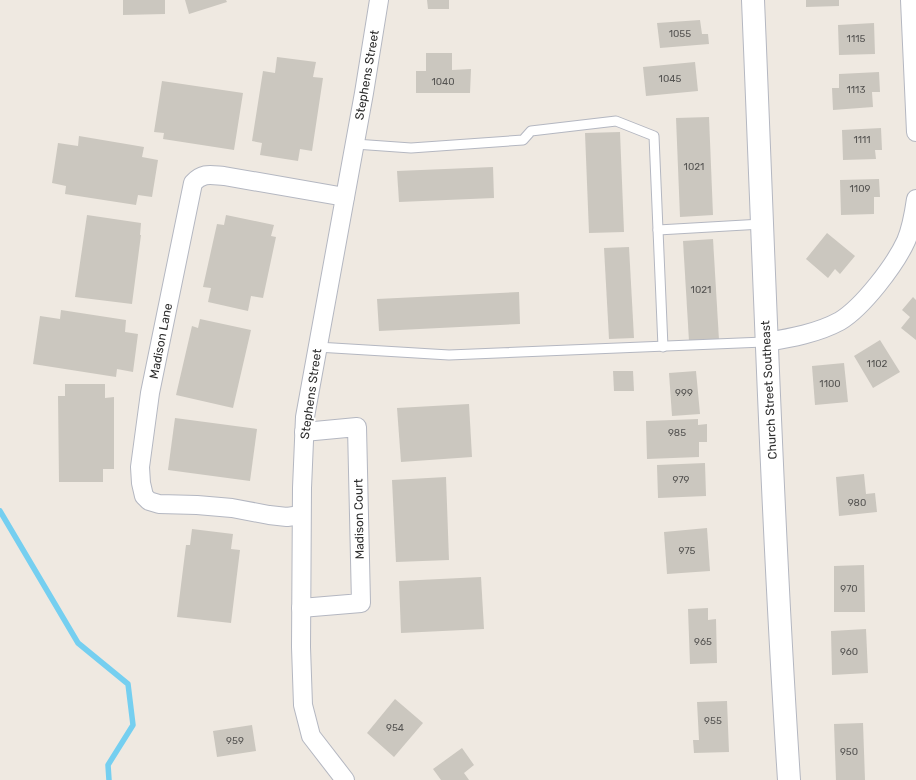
<svg xmlns="http://www.w3.org/2000/svg" width="916" height="780" viewBox="0 0 916 780" font-family="Rubik,sans-serif">
	<style>
		.lines { fill: none; stroke-linecap: round; stroke-linejoin: round }
		.stream { stroke: #75cff0; stroke-width: 5.5 }
		.building { fill: #cbc7bf }
		.lane-casing { stroke: #b4b7c1; stroke-width: 11 }
		.street-casing { stroke: #b4b7c1; stroke-width: 20 }
		.secondary-casing { stroke: #b4b7c1; stroke-width: 24 }
		.lane { stroke: #fff; stroke-width: 9 }
		.street { stroke: #fff; stroke-width: 18 }
		.secondary { stroke: #fff; stroke-width: 22 }
		.labels { text-anchor: middle; dominant-baseline: central; stroke-width: 4; stroke-linejoin: round; paint-order: stroke }
		.number-label { font-size: 10px; fill: #555452 }
		.street-label { font-size: 12px; fill: #2e2e2e; stroke: #fff }
	</style>
	<rect width="100%" height="100%" fill="#efe9e1"/>
	<g class="lines">
		<path class="stream" d="M 0,511 L 78,643 L 128,684 L 133,725 L 108,765 L 109,780"/>
	</g>
	<g class="building">
		<path d="M 123,0 L 165,0 L 165,14 L 123,15 Z"/>
		<path d="M 185,0 L 226,0 L 227,2 L 189,14 Z"/>
		<path d="M 427,0 L 449,0 L 449,9 L 428,9 Z"/>
		<path d="M 806,0 L 839,0 L 839,6 L 806,7 Z"/>
		<path d="M 700,20 L 702,34 L 708,34 L 709,44 L 660,48 L 657,23 Z"/>
		<path d="M 874,23 L 875,54 L 839,55 L 838,25 Z"/>
		<path d="M 426,53 L 452,53 L 452,70 L 471,69 L 470,93 L 416,93 L 416,71 L 426,71 Z"/>
		<path d="M 277,57 L 316,62 L 313,77 L 323,78 L 312,151 L 300,149 L 298,161 L 260,155 L 262,143 L 252,141 L 263,71 L 275,73 Z"/>
		<path d="M 695,62 L 698,91 L 646,96 L 643,67 Z"/>
		<path d="M 879,72 L 880,92 L 872,92 L 873,107 L 833,110 L 832,88 L 839,88 L 839,74 Z"/>
		<path d="M 162,81 L 243,93 L 234,150 L 163,139 L 164,133 L 154,132 Z"/>
		<path d="M 709,117 L 713,215 L 680,217 L 676,118 Z"/>
		<path d="M 881,128 L 882,150 L 875,150 L 876,159 L 843,160 L 842,130 Z"/>
		<path d="M 620,132 L 624,232 L 589,233 L 585,133 Z"/>
		<path d="M 79,136 L 144,147 L 142,157 L 158,160 L 152,197 L 138,195 L 136,205 L 65,194 L 66,186 L 52,183 L 58,143 L 78,146 Z"/>
		<path d="M 493,167 L 494,198 L 399,202 L 397,171 Z"/>
		<path d="M 879,179 L 880,197 L 874,197 L 874,214 L 841,215 L 840,180 Z"/>
		<path d="M 87,215 L 141,223 L 140,235 L 141,235 L 132,304 L 75,297 Z"/>
		<path d="M 226,215 L 274,225 L 271,236 L 276,237 L 263,298 L 251,296 L 248,311 L 208,302 L 211,288 L 203,287 L 217,224 L 224,225 Z"/>
		<path d="M 827,233 L 855,256 L 840,274 L 835,269 L 828,278 L 806,259 Z"/>
		<path d="M 713,239 L 719,340 L 689,341 L 683,241 Z"/>
		<path d="M 629,247 L 634,338 L 609,339 L 604,248 Z"/>
		<path d="M 519,292 L 520,324 L 379,331 L 377,299 Z"/>
		<path d="M 913,297 L 916,300 L 916,340 L 901,328 L 910,317 L 902,310 Z"/>
		<path d="M 61,310 L 126,320 L 125,332 L 138,334 L 133,372 L 117,369 L 116,377 L 33,364 L 40,316 L 60,319 Z"/>
		<path d="M 200,319 L 251,330 L 233,408 L 176,395 L 192,326 L 198,328 Z"/>
		<path d="M 880,340 L 900,372 L 873,388 L 854,356 Z"/>
		<path d="M 844,363 L 848,402 L 815,405 L 812,366 Z"/>
		<path d="M 613,371 L 633,371 L 634,391 L 614,391 Z"/>
		<path d="M 696,371 L 700,414 L 672,416 L 669,373 Z"/>
		<path d="M 65,384 L 105,384 L 105,398 L 114,397 L 114,469 L 103,469 L 103,482 L 59,482 L 58,396 L 65,396 Z"/>
		<path d="M 469,404 L 472,457 L 401,462 L 397,408 Z"/>
		<path d="M 175,418 L 257,429 L 250,481 L 168,470 Z"/>
		<path d="M 698,419 L 698,425 L 707,424 L 707,442 L 699,442 L 699,457 L 647,459 L 646,421 Z"/>
		<path d="M 705,463 L 706,496 L 658,498 L 657,465 Z"/>
		<path d="M 864,474 L 866,494 L 875,493 L 877,512 L 839,516 L 836,477 Z"/>
		<path d="M 446,477 L 449,560 L 396,562 L 392,480 Z"/>
		<path d="M 707,528 L 710,571 L 667,574 L 664,532 Z"/>
		<path d="M 192,529 L 233,534 L 231,549 L 240,550 L 231,623 L 177,617 L 186,545 L 190,545 Z"/>
		<path d="M 864,565 L 865,612 L 834,612 L 834,566 Z"/>
		<path d="M 481,577 L 484,629 L 401,633 L 399,581 Z"/>
		<path d="M 708,608 L 708,620 L 716,619 L 717,663 L 690,664 L 688,609 Z"/>
		<path d="M 866,629 L 868,673 L 832,675 L 831,631 Z"/>
		<path d="M 395,699 L 423,723 L 394,757 L 367,733 Z"/>
		<path d="M 727,701 L 729,752 L 694,753 L 693,740 L 699,740 L 697,702 Z"/>
		<path d="M 863,723 L 865,780 L 836,780 L 834,724 Z"/>
		<path d="M 252,725 L 256,751 L 217,757 L 213,731 Z"/>
		<path d="M 462,748 L 474,765 L 464,773 L 469,780 L 441,780 L 433,769 Z"/>
	</g>
	<g class="lines">
		<g class="lane-casing">
			<g id="lane">
				<path d="M 355,144 L 411,148 L 523,140 L 531,131 L 616,121 L 654,136 L 663,347"/>
				<path d="M 658,230 L 762,224"/>
				<path d="M 317,347 L 449,355 L 766,342"/>
			</g>
		</g>
		<g class="street-casing">
			<g id="street">
				<path d="M 910,0 L 916,132"/>
				<path d="M 766,342 C 791,338 818,333 840,321 C 863,307 895,265 906,241 C 912,227 914,213 916,199"/>
				<path d="M 301,515 L 287,517 L 269,515 L 232,508 L 197,505 L 159,504 L 149,501 L 144,496 L 141,483 L 140,467 L 150,393 L 193,183 C 203,172 211,175 224,176 L 345,197"/>
				<path d="M 301,608 L 361,603 L 357,427 L 304,432"/>
				<path d="M 345,780 L 311,736 L 303,705 L 301,647 L 302,488 L 305,417 L 364,93 L 379,0"/>
			</g>
		</g>
		<g class="secondary-casing">
			<path id="secondary" d="M 753,0 C 764,260 772,520 789,780"/>
		</g>
		<use href="#lane" class="lane"/>
		<use href="#street" class="street"/>
		<use href="#secondary" class="secondary"/>
	</g>
	<g class="labels">
		<g class="number-label">
			<text x="680" y="34">1055</text>
			<text x="856" y="39">1115</text>
			<text x="670" y="79">1045</text>
			<text x="443" y="82">1040</text>
			<text x="856" y="90">1113</text>
			<text x="862" y="140">1111</text>
			<text x="694" y="167">1021</text>
			<text x="860" y="189">1109</text>
			<text x="701" y="290">1021</text>
			<text x="877" y="364">1102</text>
			<text x="830" y="384">1100</text>
			<text x="684" y="393">999</text>
			<text x="677" y="433">985</text>
			<text x="681" y="480">979</text>
			<text x="857" y="503">980</text>
			<text x="687" y="551">975</text>
			<text x="849" y="589">970</text>
			<text x="703" y="642">965</text>
			<text x="849" y="652">960</text>
			<text x="713" y="721">955</text>
			<text x="395" y="728">954</text>
			<text x="235" y="741">959</text>
			<text x="849" y="752">950</text>
		</g>
		<g class="street-label">
			<text transform="translate(367 75) rotate(-80)">Stephens Street</text>
			<text transform="translate(161 341) rotate(-79)">Madison Lane</text>
			<text transform="translate(769 390) rotate(-93)">Church Street Southeast</text>
			<text transform="translate(311 394) rotate(-82)">Stephens Street</text>
			<text transform="translate(359 519) rotate(-91)">Madison Court</text>
		</g>
	</g>
</svg>
